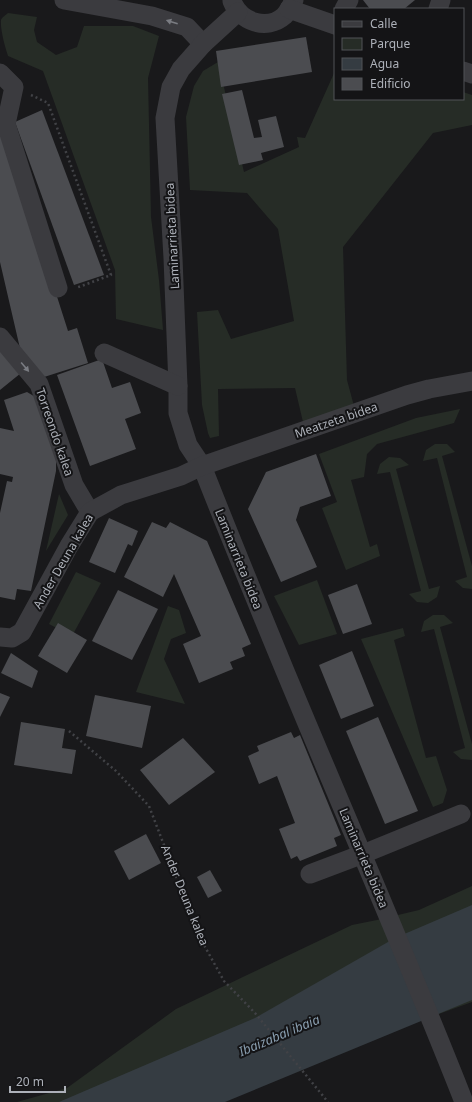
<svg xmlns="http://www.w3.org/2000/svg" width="472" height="1102" viewBox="0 0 472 1102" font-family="'Noto Sans',sans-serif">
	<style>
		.green { fill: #262c26 }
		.water { fill: #353c42 }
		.building { fill: #4b4c50 }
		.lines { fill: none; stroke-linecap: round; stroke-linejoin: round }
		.path { stroke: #414246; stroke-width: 2.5; stroke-dasharray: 2 3; stroke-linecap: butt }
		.street { stroke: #3b3b3f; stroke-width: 19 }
		.oneway { fill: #7a7c82 }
		.labels { text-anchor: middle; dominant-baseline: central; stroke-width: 4; stroke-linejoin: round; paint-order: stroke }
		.street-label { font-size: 12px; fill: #adb1b9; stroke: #141416 }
		.water-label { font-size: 13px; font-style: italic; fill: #899eaf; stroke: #141416 }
	</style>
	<rect width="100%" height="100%" fill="#19191b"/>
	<g class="green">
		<path d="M 8,13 L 37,17 L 34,30 L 37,42 L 56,55 L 77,47 L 84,26 L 133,26 L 159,36 L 148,78 L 151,217 L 159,280 L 163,330 L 116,319 L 115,270 L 43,71 L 8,56 C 5,47 0,29 1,20 C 2,17 6,15 8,13 Z"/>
		<path d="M 218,62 L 244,172 L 299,147 L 297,137 L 305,138 L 335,71 L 335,99 L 463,99 L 463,92 L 472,95 L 472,125 L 433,133 L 343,247 L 347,380 L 354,406 L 303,422 L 295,388 L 218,389 L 219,436 L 210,438 L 208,433 L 202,405 L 197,312 L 218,310 L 231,339 L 294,321 L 278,229 L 247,193 L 190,190 L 186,117 L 194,86 L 203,71 Z"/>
		<path d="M 460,409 L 454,423 L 377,444 L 367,454 L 364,477 L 351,480 L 370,547 L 377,544 L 380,556 L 346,570 L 322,508 L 337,502 L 319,454 L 416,418 Z"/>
		<path d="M 435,444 L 447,444 L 455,452 L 442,456 L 472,566 L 472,589 L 463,588 L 455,581 L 467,577 L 437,458 L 423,461 L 426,450 Z"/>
		<path d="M 389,457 L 400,458 L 409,465 L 396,469 L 429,589 L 440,586 L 437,597 L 428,603 L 417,602 L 409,594 L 421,591 L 390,472 L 377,474 L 380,464 Z"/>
		<path d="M 59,494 L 68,515 L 46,551 Z"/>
		<path d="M 76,572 L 101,583 L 72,636 L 49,624 Z"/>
		<path d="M 317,580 L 337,634 L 299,645 L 274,596 Z"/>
		<path d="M 168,606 L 179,610 L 186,633 L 171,639 L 164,659 L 185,704 L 136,692 Z"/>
		<path d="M 433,615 L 444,615 L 453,623 L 440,627 L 472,744 L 472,760 L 461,759 L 453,752 L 465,748 L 434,629 L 421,632 L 424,621 Z"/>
		<path d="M 403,628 L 405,636 L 394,640 L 426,758 L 436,756 L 447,790 L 443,803 L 433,807 L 361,639 Z"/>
		<path d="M 472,886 L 472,1002 L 196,1102 L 17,1102 L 67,1088 L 176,1009 L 352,925 L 377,920 L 419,910 Z"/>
	</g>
	<path class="water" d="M 472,905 L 472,1000 L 225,1102 L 59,1102 L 255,1018 L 395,938 Z"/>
	<g class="building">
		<path d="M 363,0 L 415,0 L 404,9 L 370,9 Z"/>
		<path d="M 306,37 L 312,72 L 221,87 L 216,51 Z"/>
		<path d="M 242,90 L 254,138 L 262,137 L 258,120 L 276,116 L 284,147 L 261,153 L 263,160 L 239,165 L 222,94 Z"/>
		<path d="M 42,110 L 104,275 L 74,285 L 15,122 Z"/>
		<path d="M 0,118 L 68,331 L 77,328 L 88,363 L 41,378 L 22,357 L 0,262 Z"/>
		<path d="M 0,348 L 21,373 L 0,390 Z"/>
		<path d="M 102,359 L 112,388 L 130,382 L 141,413 L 125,419 L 136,449 L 90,466 L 57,375 Z"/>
		<path d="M 27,392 L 37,398 L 56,454 L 56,471 L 31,591 L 17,589 L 15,600 L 0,597 L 0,513 L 7,481 L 12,482 L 13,477 L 0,474 L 0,428 L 14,431 L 4,400 Z"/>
		<path d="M 316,454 L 331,496 L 300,507 L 296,520 L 317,567 L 281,582 L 248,509 L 266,472 Z"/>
		<path d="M 109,518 L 138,531 L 132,546 L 128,544 L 115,573 L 89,562 Z"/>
		<path d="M 152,522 L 166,528 L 170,522 L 207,541 L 251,644 L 242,648 L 245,656 L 230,662 L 233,669 L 199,683 L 183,644 L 201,636 L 174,574 L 163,597 L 124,577 Z"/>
		<path d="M 357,584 L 372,624 L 343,634 L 328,595 Z"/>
		<path d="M 118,590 L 158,609 L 132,660 L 92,641 Z"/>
		<path d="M 58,623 L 87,640 L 67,673 L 38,656 Z"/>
		<path d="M 352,651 L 374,706 L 341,719 L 319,665 Z"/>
		<path d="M 11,653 L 38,671 L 32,688 L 1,673 Z"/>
		<path d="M 0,693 L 10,697 L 0,717 Z"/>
		<path d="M 95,695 L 151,706 L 142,748 L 86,736 Z"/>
		<path d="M 378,717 L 418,811 L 385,824 L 346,731 Z"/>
		<path d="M 21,722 L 65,729 L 62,748 L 76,750 L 72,774 L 14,765 Z"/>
		<path d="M 291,732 L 294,738 L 300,735 L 341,835 L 334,838 L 337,846 L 300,861 L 297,856 L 291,859 L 279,829 L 295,823 L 277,776 L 259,784 L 248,756 L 259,751 L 257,746 Z"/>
		<path d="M 183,738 L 215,772 L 169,805 L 140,770 Z"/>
		<path d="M 146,834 L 161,863 L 129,880 L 114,851 Z"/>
		<path d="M 210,870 L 222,891 L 208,898 L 197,877 Z"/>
	</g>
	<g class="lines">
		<g class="path">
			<path d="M 31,95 L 48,103 L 111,275 L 76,288"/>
			<path d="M 69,731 L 116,771 L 149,806 L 199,936 L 224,981 L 255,1013 L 328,1102"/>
		</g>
		<g class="street">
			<path d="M 64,0 L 152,16 L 187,27 L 203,44"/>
			<path d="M 232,1 C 240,22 267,31 284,16 C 289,11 291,6 294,0"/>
			<path d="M 289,9 L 335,25"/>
			<path d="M 344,9 L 349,0"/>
			<path d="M 438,9 L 441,0"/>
			<path d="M 238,12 L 203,44 L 181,69 L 171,87 L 165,118 L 173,258 L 178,386 L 178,413 L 188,445 L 202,466 C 229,535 257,603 285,671 C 345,815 407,957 464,1102"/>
			<path d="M 463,71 L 472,74"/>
			<path d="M 0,73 L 14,87 L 6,124 L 58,288"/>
			<path d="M 0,337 L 39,384 L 74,485 L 90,512"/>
			<path d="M 104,353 L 178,386"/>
			<path d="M 0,637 L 12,638 L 22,632 L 69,546 L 90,512 L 121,495 L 181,476 L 202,466 L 407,395 L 429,389 L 472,381"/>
			<path d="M 310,874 L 363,854 L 461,814"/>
		</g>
	</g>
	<defs><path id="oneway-solid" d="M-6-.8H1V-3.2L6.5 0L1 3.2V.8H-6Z"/></defs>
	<g class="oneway">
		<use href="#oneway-solid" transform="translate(172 22) rotate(-162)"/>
		<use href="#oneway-solid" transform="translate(25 367) rotate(50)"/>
	</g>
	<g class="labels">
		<g class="street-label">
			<text transform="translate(172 236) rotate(-93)">Laminarrieta bidea</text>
			<text transform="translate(336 420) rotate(-19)">Meatzeta bidea</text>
			<text transform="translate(55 432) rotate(71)">Torreondo kalea</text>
			<text transform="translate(239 559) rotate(68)">Laminarrieta bidea</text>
			<text transform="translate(63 561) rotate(-60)">Ander Deuna kalea</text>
			<text transform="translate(364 858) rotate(67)">Laminarrieta bidea</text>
			<text transform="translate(185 895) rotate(68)">Ander Deuna kalea</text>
		</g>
		<g class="water-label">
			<text transform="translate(279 1035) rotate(-23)">Ibaizabal ibaia</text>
		</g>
	</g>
	<rect x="334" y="8" width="130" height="92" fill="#141416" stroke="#515357"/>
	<rect x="342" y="21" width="20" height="6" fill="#3b3b3f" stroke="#515357"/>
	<text x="370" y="28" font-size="12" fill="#adb1b9">Calle</text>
	<rect x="342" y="38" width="20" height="12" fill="#262c26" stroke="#515357"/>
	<text x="370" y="48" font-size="12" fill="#adb1b9">Parque</text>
	<rect x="342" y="58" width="20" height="12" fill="#353c42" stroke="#515357"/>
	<text x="370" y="68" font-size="12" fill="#adb1b9">Agua</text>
	<rect x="342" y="78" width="20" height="12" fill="#4b4c50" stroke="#515357"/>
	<text x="370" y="88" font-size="12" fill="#adb1b9">Edificio</text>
	<path d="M10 1086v6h55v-6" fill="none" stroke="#adb1b9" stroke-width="2"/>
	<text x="16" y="1086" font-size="12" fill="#adb1b9" stroke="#141416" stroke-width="3" paint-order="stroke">20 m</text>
</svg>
